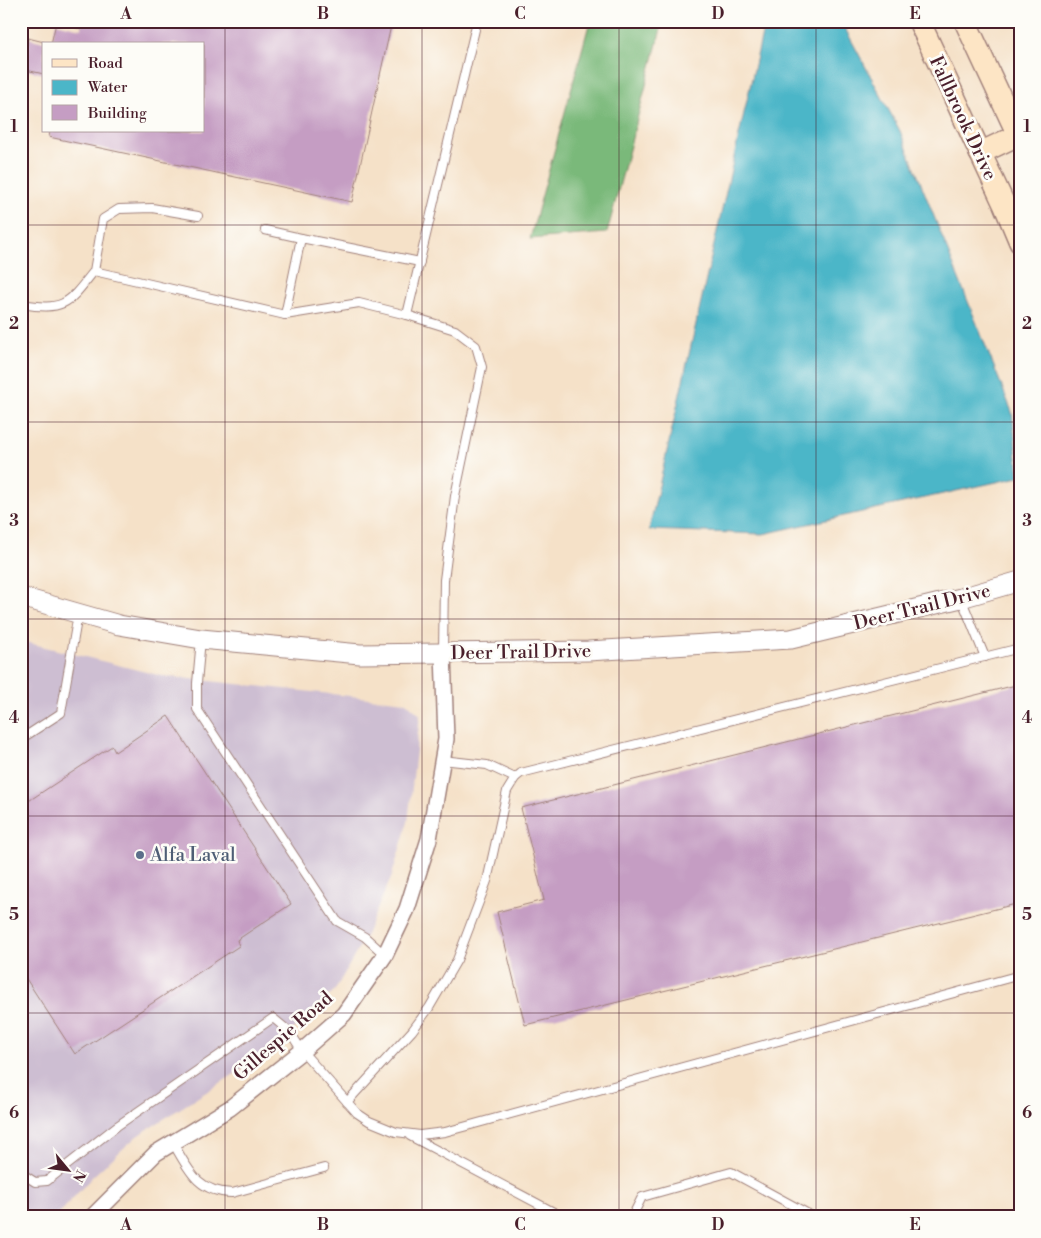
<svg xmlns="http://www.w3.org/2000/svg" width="1041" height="1238" viewBox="0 0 1041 1238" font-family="'Libre Bodoni',serif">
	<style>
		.industrial { fill: #cdbed2 }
		.forest { fill: #7ab97a; stroke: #626c52 }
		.water { fill: #4bb6c8; stroke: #4a6a7a }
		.building { fill: #c59dc3 }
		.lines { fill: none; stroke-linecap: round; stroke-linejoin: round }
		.service-casing { stroke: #a0807a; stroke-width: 10 }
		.minor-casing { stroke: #a0807a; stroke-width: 18 }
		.tertiary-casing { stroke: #a0807a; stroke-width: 21 }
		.secondary-casing { stroke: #a0807a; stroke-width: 24 }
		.service { stroke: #fff; stroke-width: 8 }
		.minor { stroke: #fff; stroke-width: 15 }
		.tertiary { stroke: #fff; stroke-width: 19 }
		.secondary { stroke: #fde5c5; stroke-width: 21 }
		.grid { fill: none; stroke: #4a1f2b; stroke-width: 1; stroke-opacity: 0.55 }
		.service-dot { fill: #5c6f8a; stroke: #fdfcf7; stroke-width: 2 }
		.labels { text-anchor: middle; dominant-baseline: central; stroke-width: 5; stroke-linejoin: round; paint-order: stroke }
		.street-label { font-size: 19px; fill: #4a1f2b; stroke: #fdfcf7 }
		.service-label { font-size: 19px; fill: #4e5e75; stroke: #fdfcf7; text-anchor: start }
		.neatline { fill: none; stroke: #4a1f2b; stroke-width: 2 }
		.grid-label { font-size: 16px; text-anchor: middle; font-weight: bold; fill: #4a1f2b }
	</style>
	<rect width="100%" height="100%" fill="#fdfcf7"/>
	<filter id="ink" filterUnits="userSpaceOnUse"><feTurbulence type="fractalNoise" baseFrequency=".02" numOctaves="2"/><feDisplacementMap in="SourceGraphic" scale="10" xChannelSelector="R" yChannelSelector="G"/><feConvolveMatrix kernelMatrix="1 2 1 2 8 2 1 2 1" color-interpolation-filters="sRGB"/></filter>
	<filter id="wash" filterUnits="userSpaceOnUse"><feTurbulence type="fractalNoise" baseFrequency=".0096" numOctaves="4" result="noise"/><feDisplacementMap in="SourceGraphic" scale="20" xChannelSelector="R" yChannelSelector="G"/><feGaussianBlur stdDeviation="1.12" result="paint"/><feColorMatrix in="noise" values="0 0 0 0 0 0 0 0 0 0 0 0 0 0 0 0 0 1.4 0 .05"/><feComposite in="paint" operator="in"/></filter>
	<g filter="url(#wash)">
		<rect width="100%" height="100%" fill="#f5e1c8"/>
		<path class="industrial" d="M 21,641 L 162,676 L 406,702 L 420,715 L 408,822 L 392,875 L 365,937 L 335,990 L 290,1032 L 244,1068 L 137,1136 L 93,1176 L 56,1217 L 29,1217 L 21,1210 Z"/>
		<path class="forest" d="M 590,21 L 663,21 L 607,233 L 530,239 Z"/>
		<path class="water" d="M 765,21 L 841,21 L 900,131 L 1012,412 L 1019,477 L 763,534 L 649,530 Z"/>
		<g id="blocks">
			<g class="building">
				<path d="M 82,21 L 392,21 L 352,202 L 49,137 L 50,131 L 204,131 L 204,44 L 51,44 L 56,23 L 81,29 Z"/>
				<path d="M 28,38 L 44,42 L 44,74 L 21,69 L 21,55 L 25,55 Z"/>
				<path d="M 1020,684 L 1020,903 L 525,1025 L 497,912 L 544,900 L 521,808 Z"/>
				<path d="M 168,716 L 291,904 L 237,940 L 239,946 L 75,1054 L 21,971 L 21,806 L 112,746 L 115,752 Z"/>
			</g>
		</g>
	</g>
	<g filter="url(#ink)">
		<use href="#blocks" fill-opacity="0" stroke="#a0807a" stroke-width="1"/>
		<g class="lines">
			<g class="service-casing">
				<g id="service">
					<path d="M 265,230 L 301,238"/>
					<path d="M 94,271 L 103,219 L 119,209 L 152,208 L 198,216"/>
					<path d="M 21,304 C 65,311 68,304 94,271 L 285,315 L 359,303 L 407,315 L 477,21"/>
					<path d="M 285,315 L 301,238 L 420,262"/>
					<path d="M 407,315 L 455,330 L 476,346 L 482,367 L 455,496 L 444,580 L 443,653"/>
					<path d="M 961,598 L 985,657"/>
					<path d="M 201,639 L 197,683 L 197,709 L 337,921 L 365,937 L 385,955"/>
					<path d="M 21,739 L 61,713 L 78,614"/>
					<path d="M 442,760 L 487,765 L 515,778"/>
					<path d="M 347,1102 L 412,1031 L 429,1008 L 457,960 L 487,881 L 507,791 L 515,778 L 521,773 L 1020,648"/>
					<path d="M 410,1136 L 563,1217"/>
					<path d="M 173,1143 C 189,1170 197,1192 232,1193 L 324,1168"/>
					<path d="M 21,1173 L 35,1182 L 47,1181 L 117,1126 L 273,1018 L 290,1032 L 302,1051 L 357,1113 L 369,1121 L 396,1132 L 420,1135 L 445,1132 L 1020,975"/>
					<path d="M 632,1217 L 642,1197 L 731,1172 L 814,1217"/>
				</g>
			</g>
			<g class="minor-casing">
				<path id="minor" d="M 92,1217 L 156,1153 L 230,1108 L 302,1051 L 344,1014 L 385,955 L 407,909 L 429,839 L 446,739 L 443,653"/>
			</g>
			<g class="tertiary-casing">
				<path id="tertiary" d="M 21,597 L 119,625 L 201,639 L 360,654 L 588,651 L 791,639 L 961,598 L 1020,581"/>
			</g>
			<g class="secondary-casing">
				<g id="secondary">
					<path d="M 919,21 L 1004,204 L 1020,242"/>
					<path d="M 965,21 L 1020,139"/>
					<path d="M 980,153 L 1018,135"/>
				</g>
			</g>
			<use href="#service" class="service"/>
			<use href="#minor" class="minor"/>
			<use href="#tertiary" class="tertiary"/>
			<use href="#secondary" class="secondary"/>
		</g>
	</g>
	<path class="grid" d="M 225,21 L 225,1217M 422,21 L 422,1217M 619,21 L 619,1217M 816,21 L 816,1217M 21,225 L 1020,225M 21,422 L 1020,422M 21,619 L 1020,619M 21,816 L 1020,816M 21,1013 L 1020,1013"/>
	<circle class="service-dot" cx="140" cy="855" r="5"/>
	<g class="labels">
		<g class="street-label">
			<text transform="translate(963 118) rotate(65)">Fallbrook Drive</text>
			<text transform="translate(922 607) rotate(-14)">Deer Trail Drive</text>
			<text transform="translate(521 652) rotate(-1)">Deer Trail Drive</text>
			<text transform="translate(283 1036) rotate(-41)">Gillespie Road</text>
		</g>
		<g class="service-label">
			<text x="150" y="855">Alfa Laval</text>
		</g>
	</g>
	<rect width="1041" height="1238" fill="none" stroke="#fdfcf7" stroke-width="55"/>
	<rect x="42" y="42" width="162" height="90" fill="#fdfcf7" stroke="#b5a4a5"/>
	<rect x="52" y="59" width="25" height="8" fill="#fde5c5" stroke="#b5a4a5"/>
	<text x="88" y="68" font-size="15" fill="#4a1f2b">Road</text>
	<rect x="52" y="80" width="25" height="15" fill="#4bb6c8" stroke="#b5a4a5"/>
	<text x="88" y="92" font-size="15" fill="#4a1f2b">Water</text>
	<rect x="52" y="105" width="25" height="15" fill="#c59dc3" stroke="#b5a4a5"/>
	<text x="88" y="118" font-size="15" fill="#4a1f2b">Building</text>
	<g transform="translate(68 1170) rotate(119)" stroke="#fdfcf7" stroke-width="4" paint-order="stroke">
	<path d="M0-4L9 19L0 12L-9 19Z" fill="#4a1f2b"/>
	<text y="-8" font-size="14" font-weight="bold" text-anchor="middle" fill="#4a1f2b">N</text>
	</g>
	<rect x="28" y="28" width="986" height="1182" class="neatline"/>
	<g class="grid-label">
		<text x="126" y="19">A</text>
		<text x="323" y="19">B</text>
		<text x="520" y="19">C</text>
		<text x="718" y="19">D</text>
		<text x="915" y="19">E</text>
		<text x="14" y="132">1</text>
		<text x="1027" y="132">1</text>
		<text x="14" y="329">2</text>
		<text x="1027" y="329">2</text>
		<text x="14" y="526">3</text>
		<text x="1027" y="526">3</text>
		<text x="14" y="723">4</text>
		<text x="1027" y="723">4</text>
		<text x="14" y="920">5</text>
		<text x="1027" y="920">5</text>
		<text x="14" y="1118">6</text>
		<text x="1027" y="1118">6</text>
		<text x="126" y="1230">A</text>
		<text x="323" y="1230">B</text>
		<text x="520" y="1230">C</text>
		<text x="718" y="1230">D</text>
		<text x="915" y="1230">E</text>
	</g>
</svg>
